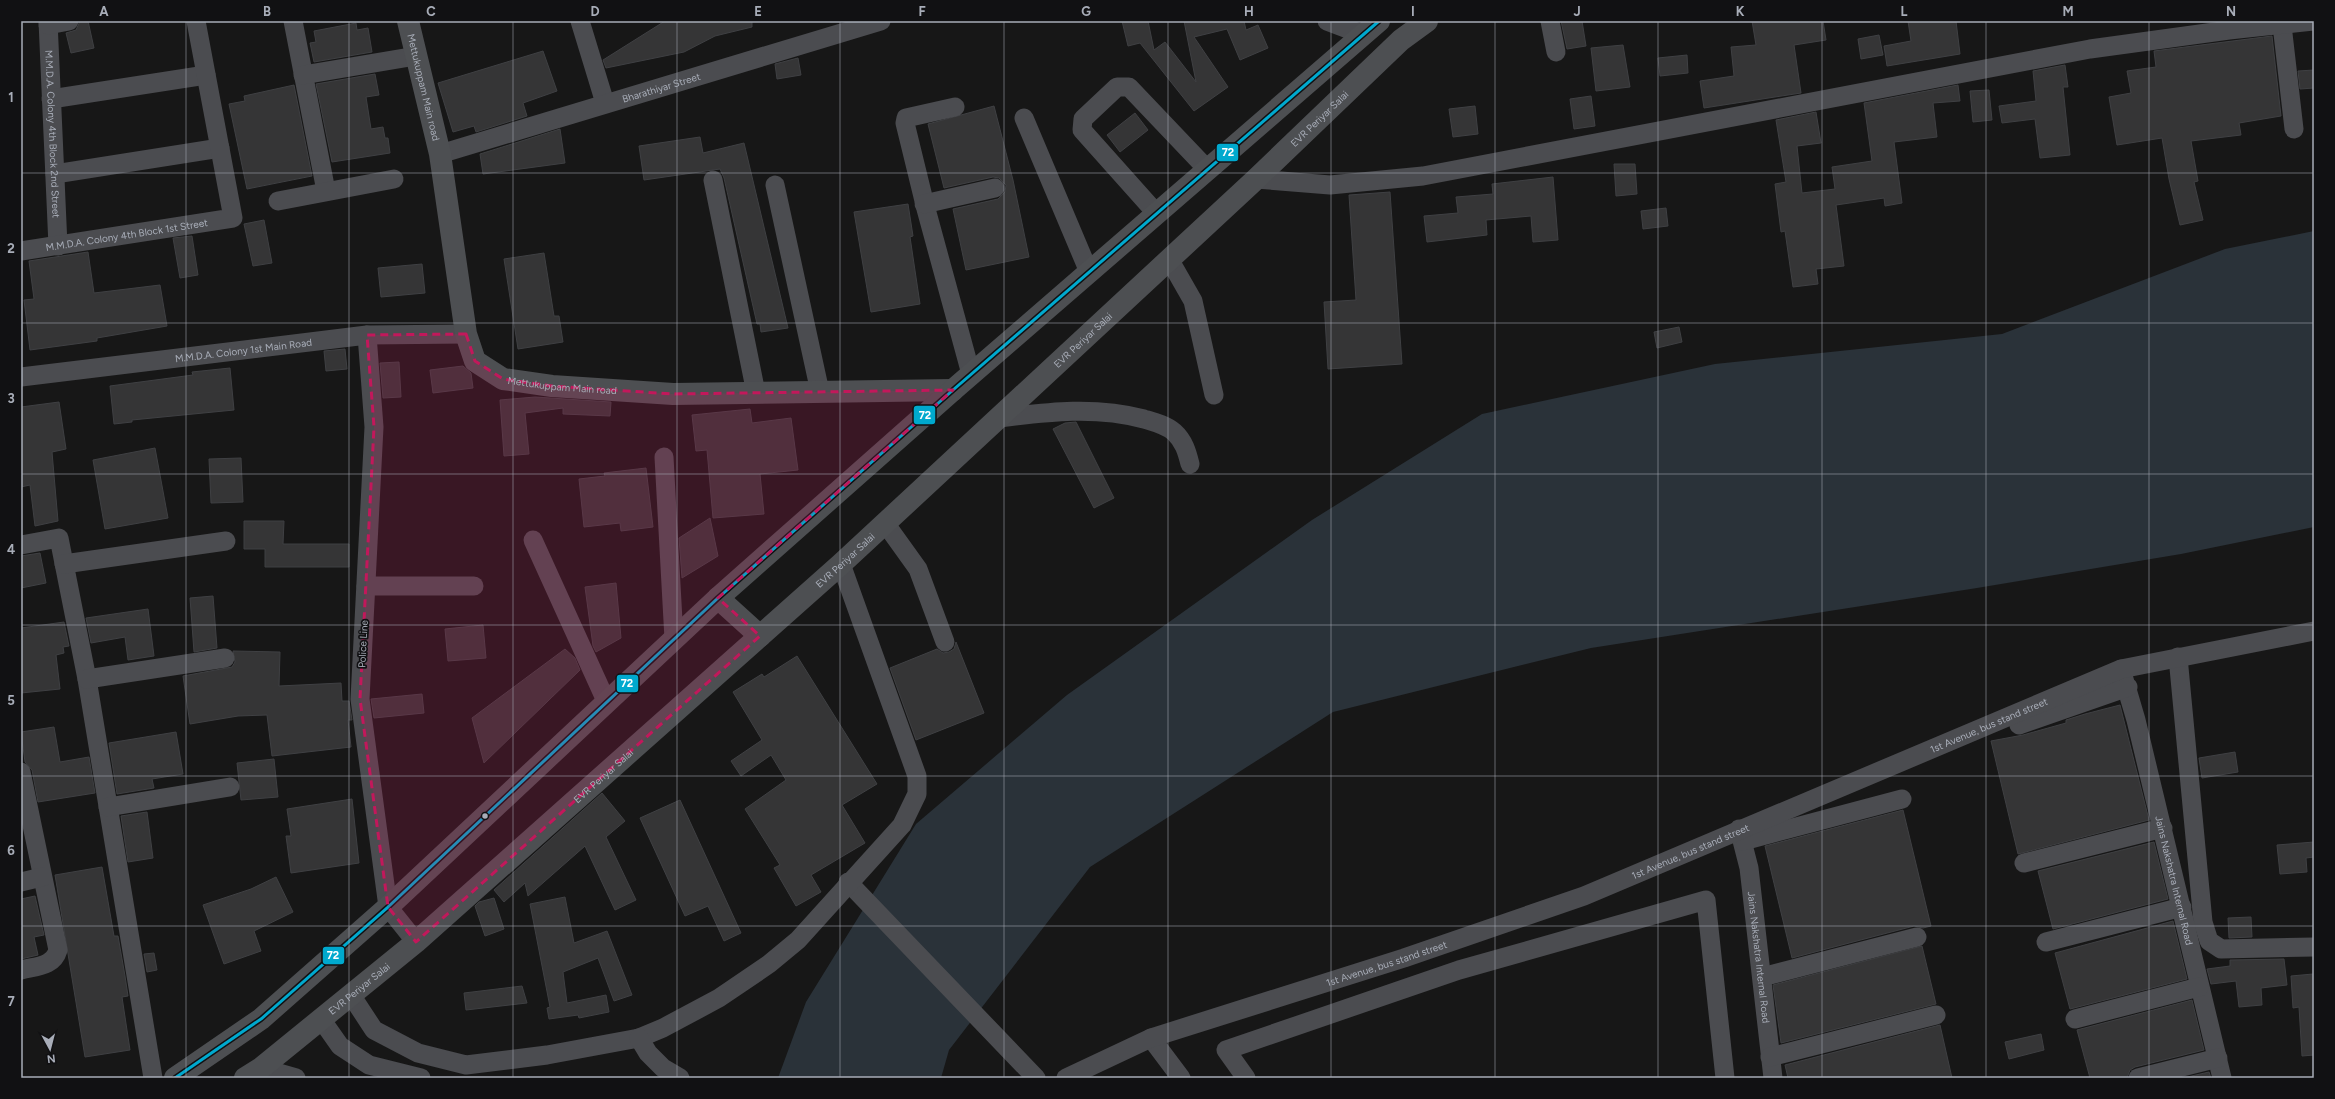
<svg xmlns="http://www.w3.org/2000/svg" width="2335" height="1099" viewBox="0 0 2335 1099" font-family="Figtree,sans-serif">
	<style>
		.water { fill: #2a3239 }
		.building { fill: #353536; stroke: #3f4043 }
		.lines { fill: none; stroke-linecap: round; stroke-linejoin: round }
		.minor { stroke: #4b4c50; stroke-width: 19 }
		.major { stroke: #4d4f52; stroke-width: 22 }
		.bus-1-casing { stroke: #111113; stroke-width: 6 }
		.bus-1 { stroke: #00a9ce; stroke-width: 3 }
		.marked { fill: #c2185b; fill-opacity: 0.2; stroke: #c2185b; stroke-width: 3; stroke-dasharray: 8 5; stroke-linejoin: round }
		.grid { fill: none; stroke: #a8adb8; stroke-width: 1; stroke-opacity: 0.55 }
		.bus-dot { fill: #a8adb8; stroke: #111113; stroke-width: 1.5 }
		.labels { text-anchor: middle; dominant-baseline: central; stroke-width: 3.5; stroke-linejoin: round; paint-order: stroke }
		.street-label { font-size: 10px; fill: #a8adb8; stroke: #111113 }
		.line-badge { stroke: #111113; stroke-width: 1.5 }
		.badge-label { font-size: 11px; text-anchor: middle; font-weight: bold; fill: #fff }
		.neatline { fill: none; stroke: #a8adb8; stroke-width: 1.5 }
		.grid-label { font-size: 13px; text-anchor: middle; font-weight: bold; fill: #a8adb8 }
	</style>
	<rect width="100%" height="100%" fill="#171717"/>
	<path class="water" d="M 2314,231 L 2314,527 L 2181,554 L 1977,588 L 1591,648 L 1333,712 L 1090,867 L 949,1050 L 941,1078 L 778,1078 L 806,1002 L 916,824 L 1067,695 L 1312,520 L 1482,414 L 1715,364 L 2002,334 L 2225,249 Z"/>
	<g class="building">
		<path d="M 80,21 L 88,21 L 94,48 L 71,53 L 66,33 L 76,30 Z"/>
		<path d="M 665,21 L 752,21 L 752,27 L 715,36 L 684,52 L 606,68 L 603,60 Z"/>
		<path d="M 1122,21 L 1148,21 L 1154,50 L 1165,42 L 1196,82 L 1184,21 L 1244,21 L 1246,30 L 1258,25 L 1268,48 L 1240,60 L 1227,29 L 1194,37 L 1228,87 L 1194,111 L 1140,43 L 1128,46 Z"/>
		<path d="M 1561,21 L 1582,21 L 1586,46 L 1567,49 Z"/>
		<path d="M 1752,21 L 1823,21 L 1826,40 L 1794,45 L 1801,93 L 1704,108 L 1700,81 L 1734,76 L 1731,47 L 1756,45 Z"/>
		<path d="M 1908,21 L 1956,21 L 1960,54 L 1887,66 L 1884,46 L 1911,41 Z"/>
		<path d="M 356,23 L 357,30 L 368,28 L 372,52 L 314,62 L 310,43 L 316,42 L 314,31 Z"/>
		<path d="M 1879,35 L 1883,55 L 1861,59 L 1858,39 Z"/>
		<path d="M 2272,36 L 2281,116 L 2239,123 L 2241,135 L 2191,141 L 2198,181 L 2194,182 L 2203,220 L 2180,225 L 2169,179 L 2162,138 L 2117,145 L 2109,97 L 2131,93 L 2127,71 L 2156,67 L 2154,51 Z"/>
		<path d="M 1623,45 L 1630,87 L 1596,91 L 1591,48 Z"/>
		<path d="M 543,51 L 557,91 L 523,103 L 527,116 L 476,132 L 474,126 L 453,132 L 438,83 Z"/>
		<path d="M 1687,55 L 1688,73 L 1660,76 L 1658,58 Z"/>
		<path d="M 798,58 L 801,75 L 777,79 L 775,64 Z"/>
		<path d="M 2065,65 L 2068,87 L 2063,87 L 2070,155 L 2040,158 L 2035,119 L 2002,123 L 1999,106 L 2036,101 L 2033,71 Z"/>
		<path d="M 2314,70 L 2314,88 L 2300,89 L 2298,71 Z"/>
		<path d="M 375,74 L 379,95 L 366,97 L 371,129 L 383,127 L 385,138 L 388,138 L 390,153 L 332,162 L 316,84 Z"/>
		<path d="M 294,85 L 312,176 L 247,189 L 229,104 L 245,101 L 244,96 Z"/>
		<path d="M 1958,85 L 1960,101 L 1933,103 L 1937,137 L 1894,142 L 1902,203 L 1885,206 L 1884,198 L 1836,205 L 1844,266 L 1816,269 L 1818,284 L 1793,287 L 1785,231 L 1781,232 L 1775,184 L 1786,182 L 1776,120 L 1816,112 L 1821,143 L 1797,146 L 1802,193 L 1835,189 L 1832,167 L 1872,161 L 1864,103 Z"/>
		<path d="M 1989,90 L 1992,120 L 1973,122 L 1970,91 Z"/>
		<path d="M 1591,96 L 1595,126 L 1574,129 L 1570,99 Z"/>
		<path d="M 994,106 L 1013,180 L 1029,257 L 966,270 L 953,209 L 998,199 L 1005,192 L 1006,185 L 999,178 L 993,177 L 944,188 L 928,124 Z"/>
		<path d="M 1475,106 L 1478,134 L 1453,137 L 1449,109 Z"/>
		<path d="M 1135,113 L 1148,130 L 1120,152 L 1107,135 Z"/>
		<path d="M 560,129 L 565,163 L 483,174 L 480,154 Z"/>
		<path d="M 700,137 L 703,153 L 744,143 L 788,328 L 761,332 L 760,324 L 757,324 L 724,178 L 720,169 L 644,180 L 639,146 Z"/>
		<path d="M 1614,164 L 1635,164 L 1637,194 L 1616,196 Z"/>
		<path d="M 1553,177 L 1558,240 L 1533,242 L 1531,216 L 1486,220 L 1487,235 L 1427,242 L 1424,216 L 1458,213 L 1456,197 L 1493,194 L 1492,184 Z"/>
		<path d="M 1390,192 L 1402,364 L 1328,369 L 1324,302 L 1356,300 L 1349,195 Z"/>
		<path d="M 908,204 L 913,236 L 910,237 L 920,304 L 871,312 L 854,212 Z"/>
		<path d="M 1666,208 L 1668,226 L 1643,229 L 1641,211 Z"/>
		<path d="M 264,220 L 272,263 L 253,266 L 244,224 Z"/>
		<path d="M 192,236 L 198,275 L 180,278 L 173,238 Z"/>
		<path d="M 88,252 L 94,293 L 160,285 L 167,326 L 97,338 L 97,341 L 30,350 L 24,300 L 34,299 L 29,261 Z"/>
		<path d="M 544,253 L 554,316 L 559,316 L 563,342 L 518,349 L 504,259 Z"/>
		<path d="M 422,264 L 425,293 L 381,297 L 378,268 Z"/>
		<path d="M 1679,327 L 1682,342 L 1657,348 L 1654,332 Z"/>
		<path d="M 345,349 L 347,369 L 326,371 L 324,351 Z"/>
		<path d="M 399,362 L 401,397 L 383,398 L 380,363 Z"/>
		<path d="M 463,366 L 471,373 L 473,388 L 433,393 L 430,370 Z"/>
		<path d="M 230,368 L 234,410 L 132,420 L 132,422 L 114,424 L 110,386 L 193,375 L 192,372 Z"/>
		<path d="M 535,397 L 611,402 L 610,416 L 563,414 L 563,408 L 525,413 L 529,454 L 504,456 L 500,400 Z"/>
		<path d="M 59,402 L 66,449 L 52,452 L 58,521 L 35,526 L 30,485 L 21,487 L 21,407 Z"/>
		<path d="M 750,409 L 752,423 L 791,418 L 798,470 L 760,474 L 764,514 L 713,518 L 707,450 L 696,451 L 692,415 Z"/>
		<path d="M 1076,422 L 1114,498 L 1094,508 L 1053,429 L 1065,423 Z"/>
		<path d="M 155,448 L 168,518 L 105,529 L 93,460 Z"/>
		<path d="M 241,458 L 243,502 L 211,503 L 209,459 Z"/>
		<path d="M 646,468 L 653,527 L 621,531 L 620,523 L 584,527 L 579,479 L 605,476 L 604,473 Z"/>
		<path d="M 710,518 L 718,556 L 682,578 L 679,538 Z"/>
		<path d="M 244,521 L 284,521 L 283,544 L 349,544 L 349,567 L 265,567 L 265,549 L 244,549 Z"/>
		<path d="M 40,553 L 46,583 L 21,588 L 21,556 Z"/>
		<path d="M 616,583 L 621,638 L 596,652 L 593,646 L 585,587 Z"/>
		<path d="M 213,596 L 217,648 L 194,652 L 190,598 Z"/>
		<path d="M 148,609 L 154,656 L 128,660 L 125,637 L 91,643 L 86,618 Z"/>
		<path d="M 64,622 L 69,646 L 63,647 L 64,653 L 56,655 L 60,689 L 21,693 L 21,628 Z"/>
		<path d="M 483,625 L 486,658 L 448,661 L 445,629 Z"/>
		<path d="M 956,642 L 984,713 L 916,740 L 890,668 L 937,649 L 943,653 L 949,652 L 954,649 Z"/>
		<path d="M 565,649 L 575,658 L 580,670 L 484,763 L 472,718 Z"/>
		<path d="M 233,651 L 280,652 L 279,686 L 341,683 L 342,701 L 349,701 L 352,720 L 348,720 L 351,747 L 272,756 L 267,715 L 238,716 L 190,724 L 183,676 L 232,667 L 235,662 Z"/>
		<path d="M 797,656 L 877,784 L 842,805 L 865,843 L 811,875 L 821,892 L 796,906 L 774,868 L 780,865 L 745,809 L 786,780 L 771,755 L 741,776 L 731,761 L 762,740 L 733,692 L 762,674 L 764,677 Z"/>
		<path d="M 422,694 L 424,713 L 374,718 L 371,699 Z"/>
		<path d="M 2120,705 L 2149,820 L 2018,854 L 1991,741 L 2023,735 L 2066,723 L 2066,720 L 2085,714 Z"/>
		<path d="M 54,727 L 60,762 L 89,757 L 95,793 L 38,802 L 32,770 L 25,762 L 21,732 Z"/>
		<path d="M 176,732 L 183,774 L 152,779 L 154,788 L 117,794 L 109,743 Z"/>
		<path d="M 2235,752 L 2238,772 L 2202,778 L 2199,758 Z"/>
		<path d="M 274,759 L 278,797 L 241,800 L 237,763 Z"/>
		<path d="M 602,793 L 625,821 L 606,837 L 636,900 L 615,910 L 585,846 L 528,896 L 525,883 L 504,902 L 494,890 Z"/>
		<path d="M 352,799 L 359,863 L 291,873 L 286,836 L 291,836 L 287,809 Z"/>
		<path d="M 680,800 L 741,933 L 724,941 L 708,906 L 685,916 L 640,818 Z"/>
		<path d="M 1903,810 L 1931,926 L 1923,928 L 1914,926 L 1792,958 L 1765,846 Z"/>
		<path d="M 147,812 L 153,858 L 128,862 L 121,816 Z"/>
		<path d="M 2154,842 L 2168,899 L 2053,929 L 2038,871 Z"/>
		<path d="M 2314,842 L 2314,857 L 2306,858 L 2307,872 L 2280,874 L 2277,845 Z"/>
		<path d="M 102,867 L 114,936 L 118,936 L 125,976 L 128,996 L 122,997 L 130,1050 L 85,1057 L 55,875 Z"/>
		<path d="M 276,877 L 293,912 L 254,931 L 261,951 L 224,964 L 203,905 L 251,889 Z"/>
		<path d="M 35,896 L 44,935 L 34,937 L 38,955 L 21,959 L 21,899 Z"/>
		<path d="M 565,897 L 574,943 L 607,931 L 632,995 L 614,1001 L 598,958 L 563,972 L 567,1003 L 606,995 L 609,1012 L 579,1018 L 578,1015 L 549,1019 L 547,1008 L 550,1007 L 530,904 Z"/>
		<path d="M 494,898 L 504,929 L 485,936 L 475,906 L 479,902 Z"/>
		<path d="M 2251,917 L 2252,937 L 2229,938 L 2228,918 Z"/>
		<path d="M 2173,921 L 2187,979 L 2070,1009 L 2055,953 Z"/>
		<path d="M 1922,946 L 1936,1004 L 1781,1043 L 1773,985 Z"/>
		<path d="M 154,953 L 157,970 L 147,972 L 144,954 Z"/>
		<path d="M 2284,959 L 2287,985 L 2261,988 L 2262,1005 L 2239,1007 L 2236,981 L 2211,984 L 2207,969 L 2230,966 L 2230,960 Z"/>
		<path d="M 2313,974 L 2314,1055 L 2302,1056 L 2299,1007 L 2293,1008 L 2291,976 Z"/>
		<path d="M 522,986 L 527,1003 L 466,1010 L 464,993 Z"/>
		<path d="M 2192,1000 L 2204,1050 L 2135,1067 L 2130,1070 L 2127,1078 L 2090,1078 L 2077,1030 Z"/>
		<path d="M 1940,1025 L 1952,1078 L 1788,1078 L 1785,1065 Z"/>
		<path d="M 2041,1034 L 2044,1050 L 2009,1059 L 2005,1042 Z"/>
		<path d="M 2209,1072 L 2211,1078 L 2183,1078 Z"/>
	</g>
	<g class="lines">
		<g class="minor">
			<path id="s1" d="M 48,21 L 58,246"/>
			<path d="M 293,21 L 326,191"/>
			<path d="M 580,21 L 605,103"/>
			<path d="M 1327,21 L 1364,35"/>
			<path d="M 1550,21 L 1556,52"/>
			<path d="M 48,25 L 69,21"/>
			<path d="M 2282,25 L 2294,129"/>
			<path d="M 303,75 L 416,56"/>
			<path d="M 51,99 L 206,75"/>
			<path d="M 955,107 L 906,118 L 905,123 L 926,209 L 971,374"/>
			<path d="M 1024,118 L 1089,272"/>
			<path id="s2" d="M 440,154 L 881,21"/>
			<path d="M 55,174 L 220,148"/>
			<path d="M 1256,179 L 1330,185 L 1423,176 L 2090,49 L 2229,30 L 2313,21"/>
			<path d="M 713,180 L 756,393"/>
			<path d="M 775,185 L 820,392"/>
			<path d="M 278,201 L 394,179"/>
			<path d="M 924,204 L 995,188"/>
			<path d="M 1157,214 L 1082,130 L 1083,119 L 1117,87 L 1129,87 L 1208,170"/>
			<path id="s3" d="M 21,251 L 233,218 L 196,21"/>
			<path d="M 1169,259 L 1193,301 L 1214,395"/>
			<path d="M 367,335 L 374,427 L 360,699 L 388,907 L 416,942"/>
			<path id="s4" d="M 21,377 L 367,335 L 466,334"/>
			<path d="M 999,418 C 1048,412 1095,406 1144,419 C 1154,422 1166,425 1174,432 C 1184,441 1187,452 1190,464"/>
			<path d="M 664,457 L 674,639"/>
			<path d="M 885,523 L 918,569 L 945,642"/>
			<path d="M 533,540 L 607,703"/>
			<path d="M 21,545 L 59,538 L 87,679 L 153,1078"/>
			<path d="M 64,564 L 226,541"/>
			<path d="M 366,586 L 474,586"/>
			<path d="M 2178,657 L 2203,922 L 2209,941 L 2221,949 L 2314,947"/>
			<path id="s5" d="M 2121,669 L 2136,720 L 2222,1078"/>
			<path d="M 87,679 L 225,658"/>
			<path d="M 2019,725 L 2128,687"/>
			<path d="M 21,772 L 58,950 C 53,967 36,966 21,970"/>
			<path d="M 108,807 L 230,787"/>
			<path id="s6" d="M 1739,829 L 1749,868 L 1773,1078"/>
			<path d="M 1743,841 L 1902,799"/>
			<path d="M 2024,863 L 2163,828"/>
			<path d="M 21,882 L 42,877"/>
			<path d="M 848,882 L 1036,1078"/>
			<path d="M 2046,942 L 2182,907"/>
			<path d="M 1762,977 L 1917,937"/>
			<path d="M 351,995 L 374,1030 L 418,1053 L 466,1065 L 547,1055 L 639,1038 L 663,1028 L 719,998 L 769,964 L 798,940 L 902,825 L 917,794 L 917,776 L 841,564"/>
			<path d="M 321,1019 L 340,1046 L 369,1065 L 421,1078"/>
			<path d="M 2075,1019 L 2199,987"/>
			<path d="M 639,1038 L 648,1053 L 663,1068 L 680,1078"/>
			<path d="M 1151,1038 L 1181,1078"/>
			<path d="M 1770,1057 L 1936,1015"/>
			<path d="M 261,1068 L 296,1078"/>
			<path id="s7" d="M 1066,1078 L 1151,1038 L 1404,958 L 1584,896 L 2121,669 L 2314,631"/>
			<path d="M 1246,1078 L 1226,1050 L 1459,970 L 1706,900 L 1725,1078"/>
			<path d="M 2138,1078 L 2218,1058"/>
		</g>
		<g class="major">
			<path id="s8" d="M 408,21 L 440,154 L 466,334 L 475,361 L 503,379 L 552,386 L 673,394 L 953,390"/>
			<path d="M 718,598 L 760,636"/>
			<path d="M 175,1078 L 261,1019 L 388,907 L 718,598 L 953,390 L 1379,21"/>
			<path id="s9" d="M 245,1078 L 261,1068 L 416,942 L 841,564 L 1256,179 L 1401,40 L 1427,21"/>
		</g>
		<g class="bus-1-casing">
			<path id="bus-1" d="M 175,1078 L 261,1019 L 388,907 L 718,598 L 953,390 L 1379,21"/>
		</g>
		<use href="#bus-1" class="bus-1"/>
	</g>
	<path class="marked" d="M 466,334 L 475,361 L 503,379 L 552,386 L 673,394 L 953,390 L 718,598 L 760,636 L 416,942 L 388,907 L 360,699 L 374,427 L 367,335 Z"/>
	<path class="grid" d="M 186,21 L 186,1078M 349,21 L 349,1078M 513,21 L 513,1078M 677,21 L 677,1078M 840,21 L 840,1078M 1004,21 L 1004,1078M 1168,21 L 1168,1078M 1331,21 L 1331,1078M 1495,21 L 1495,1078M 1658,21 L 1658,1078M 1822,21 L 1822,1078M 1986,21 L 1986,1078M 2149,21 L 2149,1078M 21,173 L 2314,173M 21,323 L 2314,323M 21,474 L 2314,474M 21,625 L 2314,625M 21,776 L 2314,776M 21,926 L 2314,926"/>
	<circle class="bus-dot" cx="485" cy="816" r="3.5"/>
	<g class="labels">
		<g class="street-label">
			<text stroke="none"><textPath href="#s8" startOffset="68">Mettukuppam Main road</textPath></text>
			<text stroke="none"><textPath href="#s2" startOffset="231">Bharathiyar Street</textPath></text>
			<text stroke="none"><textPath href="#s9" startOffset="1441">EVR Periyar Salai</textPath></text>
			<text stroke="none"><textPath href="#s1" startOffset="113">M.M.D.A. Colony 4th Block 2nd Street</textPath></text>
			<text stroke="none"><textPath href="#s3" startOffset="107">M.M.D.A. Colony 4th Block 1st Street</textPath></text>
			<text stroke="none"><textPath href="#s9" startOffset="1117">EVR Periyar Salai</textPath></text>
			<text stroke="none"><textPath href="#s4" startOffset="224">M.M.D.A. Colony 1st Main Road</textPath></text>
			<text stroke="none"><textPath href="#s8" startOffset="440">Mettukuppam Main road</textPath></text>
			<text stroke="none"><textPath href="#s9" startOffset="793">EVR Periyar Salai</textPath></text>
			<text transform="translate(363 644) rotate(-87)">Police Line</text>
			<text stroke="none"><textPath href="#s7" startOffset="989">1st Avenue, bus stand street</textPath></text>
			<text stroke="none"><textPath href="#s9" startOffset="469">EVR Periyar Salai</textPath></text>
			<text stroke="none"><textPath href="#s7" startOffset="665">1st Avenue, bus stand street</textPath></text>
			<text stroke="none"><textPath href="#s5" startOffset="218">Jains Nakshatra Internal Road</textPath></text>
			<text stroke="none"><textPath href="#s6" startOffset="130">Jains Nakshatra Internal Road</textPath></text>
			<text stroke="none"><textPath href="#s7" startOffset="341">1st Avenue, bus stand street</textPath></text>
			<text stroke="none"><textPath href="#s9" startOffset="145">EVR Periyar Salai</textPath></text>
		</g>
	</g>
	<g class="line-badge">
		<rect x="1216" y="143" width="23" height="19" rx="4" fill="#00a9ce"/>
		<rect x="913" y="405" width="23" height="20" rx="4" fill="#00a9ce"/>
		<rect x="616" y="674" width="23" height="19" rx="4" fill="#00a9ce"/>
		<rect x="322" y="946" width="23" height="19" rx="4" fill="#00a9ce"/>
	</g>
	<g class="badge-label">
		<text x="1228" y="156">72</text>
		<text x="925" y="419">72</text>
		<text x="627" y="687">72</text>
		<text x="333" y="959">72</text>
	</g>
	<rect width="2335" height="1099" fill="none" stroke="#111113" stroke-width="44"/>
	<g transform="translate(50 1049) rotate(173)" stroke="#111113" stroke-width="3" paint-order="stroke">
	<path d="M0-3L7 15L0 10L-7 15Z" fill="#a8adb8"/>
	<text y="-6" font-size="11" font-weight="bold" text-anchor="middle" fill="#a8adb8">N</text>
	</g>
	<rect x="22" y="22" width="2291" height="1055" class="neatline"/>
	<g class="grid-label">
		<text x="104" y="16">A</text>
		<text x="267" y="16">B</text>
		<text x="431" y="16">C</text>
		<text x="595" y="16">D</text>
		<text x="758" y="16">E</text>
		<text x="922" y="16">F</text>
		<text x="1086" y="16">G</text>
		<text x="1249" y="16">H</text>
		<text x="1413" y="16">I</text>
		<text x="1577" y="16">J</text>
		<text x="1740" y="16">K</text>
		<text x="1904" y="16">L</text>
		<text x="2068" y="16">M</text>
		<text x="2231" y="16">N</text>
		<text x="11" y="102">1</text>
		<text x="11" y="253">2</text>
		<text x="11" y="403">3</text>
		<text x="11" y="554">4</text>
		<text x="11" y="705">5</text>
		<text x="11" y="855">6</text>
		<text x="11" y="1006">7</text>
	</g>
</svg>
